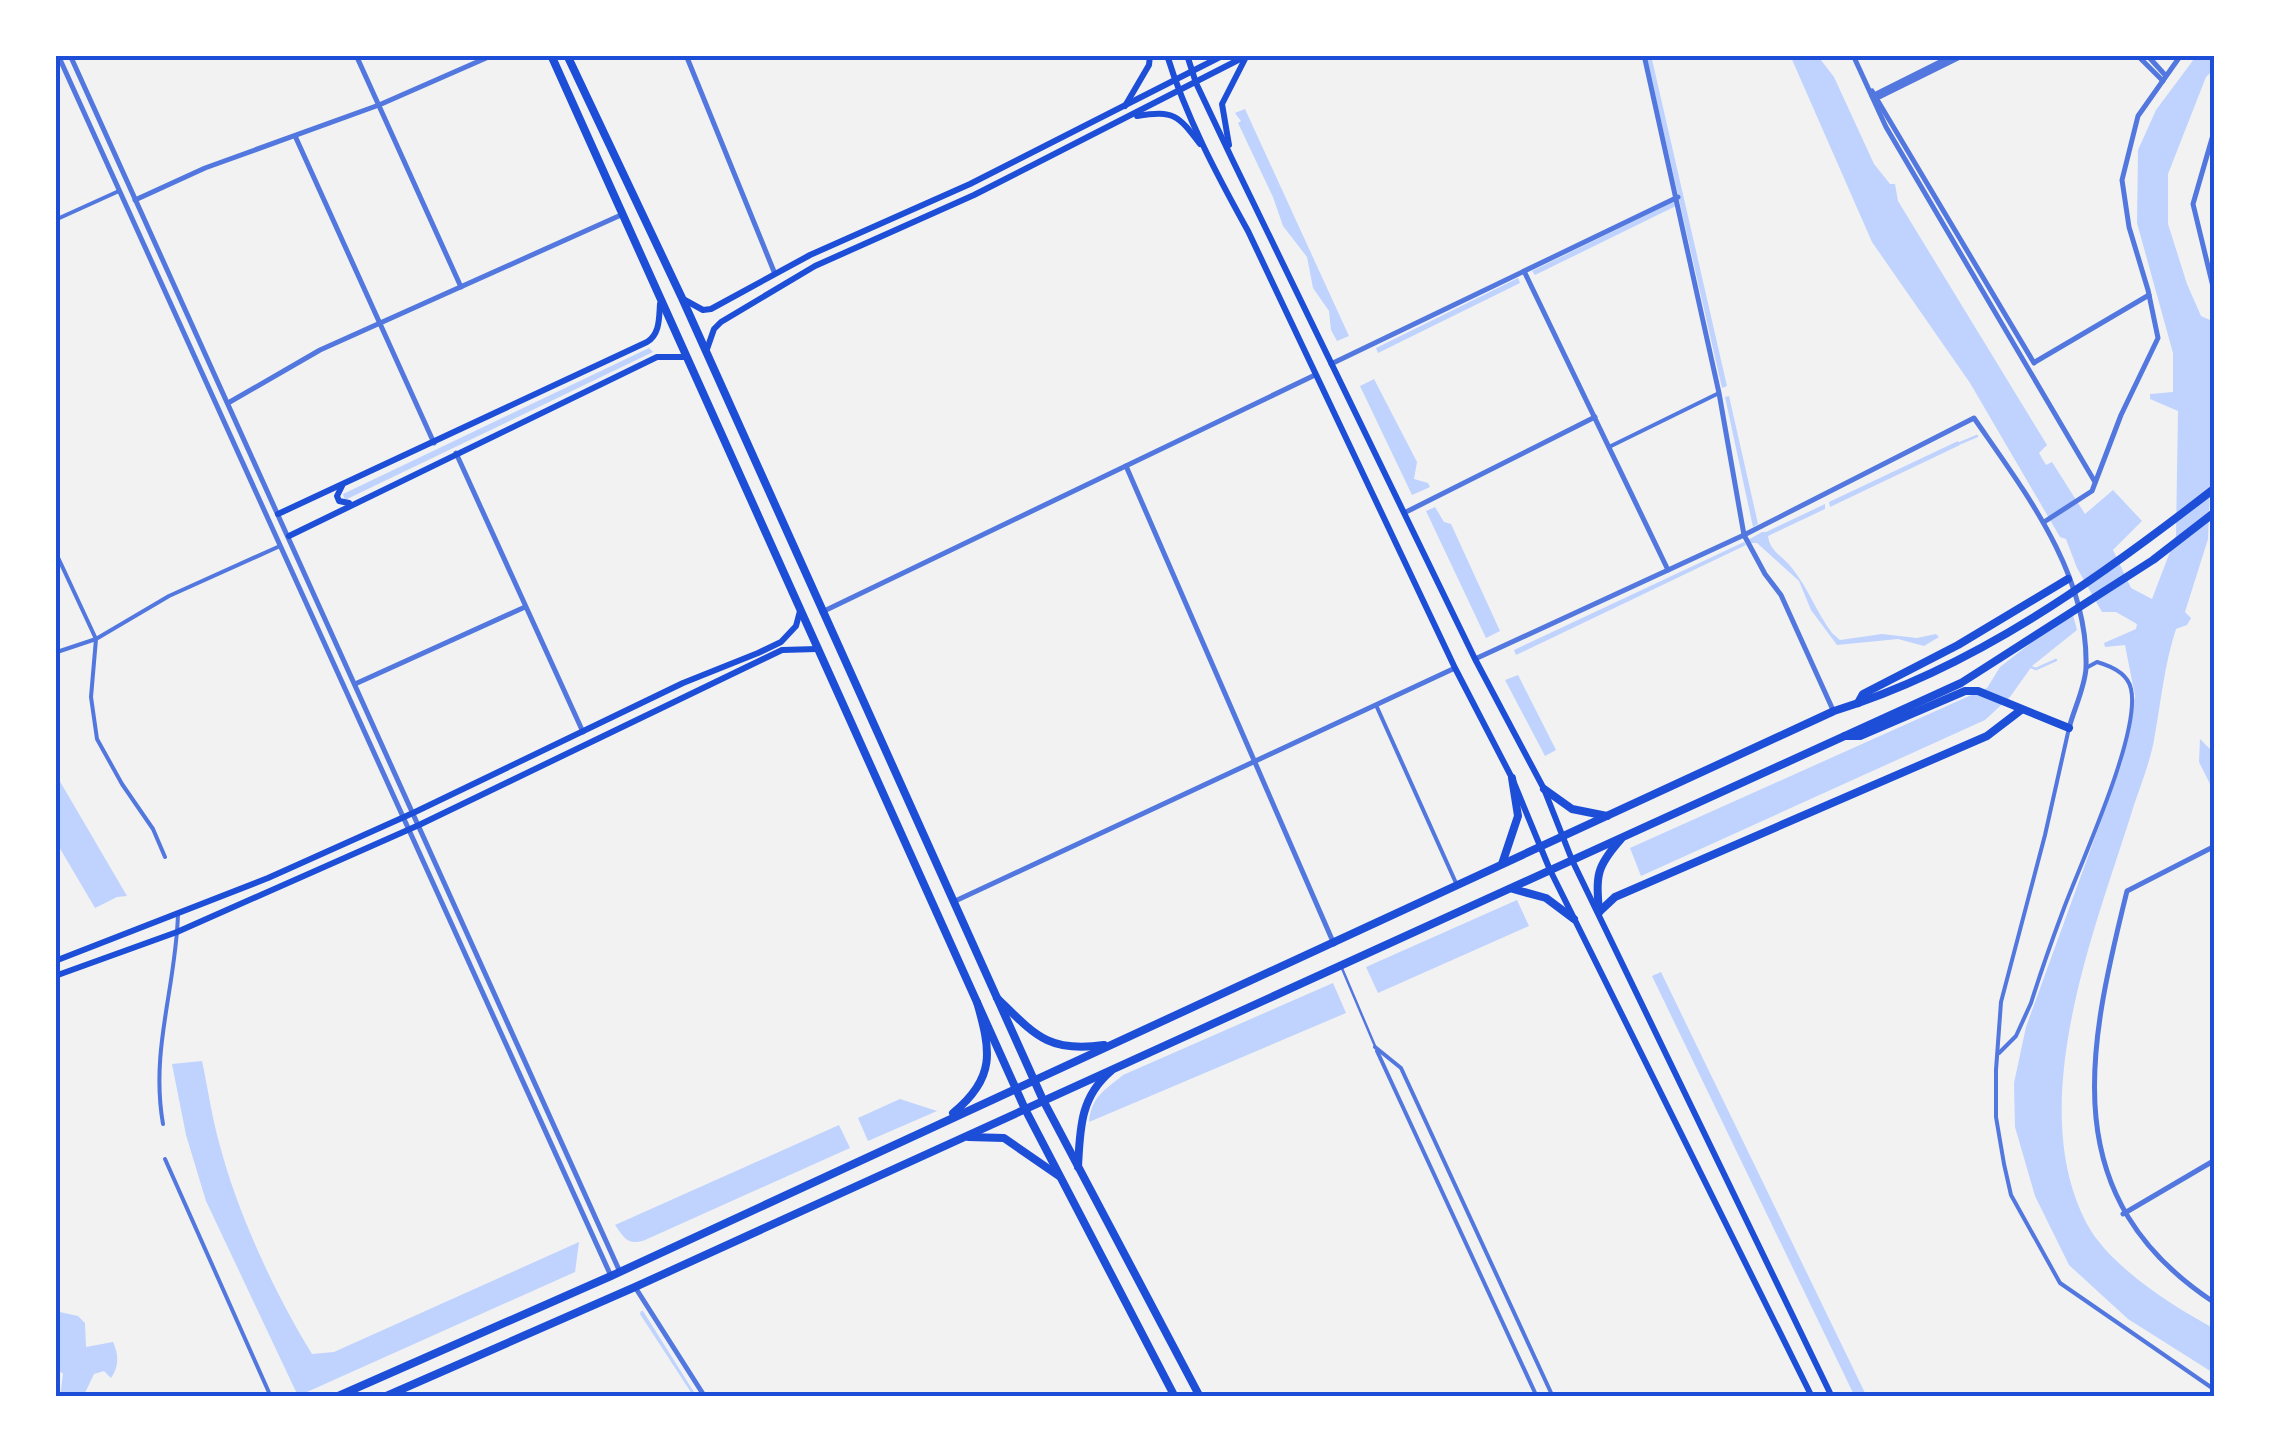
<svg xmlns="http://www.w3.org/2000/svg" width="2270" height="1452" viewBox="0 0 2270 1452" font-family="'IBM Plex Sans',sans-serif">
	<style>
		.water { fill: #bfd3fe }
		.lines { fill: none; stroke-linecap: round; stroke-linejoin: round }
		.stream { stroke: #bfd3fe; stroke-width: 2.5 }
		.service { stroke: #5277de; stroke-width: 2.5 }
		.minor { stroke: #5277de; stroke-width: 4 }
		.tertiary { stroke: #5277de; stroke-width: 5 }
		.secondary { stroke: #1d4ed8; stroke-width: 6 }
		.primary { stroke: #1d4ed8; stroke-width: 8 }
		.trunk { stroke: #1d4ed8; stroke-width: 8 }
		.neatline { fill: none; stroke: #1d4ed8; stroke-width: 4 }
	</style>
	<rect width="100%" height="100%" fill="#f2f2f2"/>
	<g class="water">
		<path d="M 1646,55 L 1651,55 L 1727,386 L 1722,388 Z"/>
		<path d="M 1790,55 L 1817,55 L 1834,77 L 1874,164 L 1890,184 L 1895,184 L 1898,201 L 2047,445 L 2039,453 L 2046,465 L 2052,462 L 2085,514 L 2113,490 L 2142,521 L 2113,550 L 2131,588 L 2152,599 L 2176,536 L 2178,411 L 2150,399 L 2150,394 L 2173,392 L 2173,353 L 2137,223 L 2138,150 L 2156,110 L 2197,55 L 2215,55 L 2215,68 L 2206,77 L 2168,174 L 2168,224 L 2187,284 L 2201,316 L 2210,320 L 2214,390 L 2208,539 L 2185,612 L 2191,618 L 2187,625 L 2176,629 C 2164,666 2161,702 2154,740 C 2150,762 2141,784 2134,805 C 2096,928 2023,1102 2087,1224 C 2110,1267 2174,1307 2215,1329 L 2215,1374 L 2128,1319 L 2069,1265 L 2035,1196 L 2015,1127 L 2014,1083 L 2026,1027 L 2122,763 L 2135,696 L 2125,645 L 2105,647 L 2104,643 L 2136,629 L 2137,624 L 2116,612 L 2102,612 L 2077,568 L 2066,539 L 2060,537 L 1970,383 L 1872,242 Z"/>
		<path d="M 1245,109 L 1349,336 L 1337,341 L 1331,330 L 1329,311 L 1313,288 L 1307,257 L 1283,226 L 1273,197 L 1238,123 L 1241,121 L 1235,113 Z"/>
		<path d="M 1677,200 L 1678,205 L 1535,275 L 1532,271 Z"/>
		<path d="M 1518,278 L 1520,283 L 1378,353 L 1376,348 Z"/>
		<path d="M 649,348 L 653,352 L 345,500 L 343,494 Z"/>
		<path d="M 1374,379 L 1417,462 L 1414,479 L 1428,483 L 1430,487 L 1412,495 L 1360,386 Z"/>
		<path d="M 1729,396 L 1758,524 L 1753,527 L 1725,397 Z"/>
		<path d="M 1958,441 L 1960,445 L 1830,507 L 1829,502 Z"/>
		<path d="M 1825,504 L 1825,509 L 1768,536 C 1770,552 1783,556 1792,568 C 1808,588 1817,613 1832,633 L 1840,640 L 1882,634 L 1917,638 L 1936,634 L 1939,637 L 1924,646 L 1898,639 L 1837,645 L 1811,610 L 1799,581 L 1757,543 L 1749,543 L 1748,540 L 1762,532 L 1766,532 Z"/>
		<path d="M 1435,507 L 1444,522 L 1451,524 L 1500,631 L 1486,638 L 1426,511 Z"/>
		<path d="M 1744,542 L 1746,545 L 1516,655 L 1514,650 Z"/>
		<path d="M 2072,611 L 2077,630 L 2032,666 L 2010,697 L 1985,720 L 1641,876 L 1630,848 L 1987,688 L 2000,667 Z"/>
		<path d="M 1518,675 L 1556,750 L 1545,756 L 1505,680 Z"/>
		<path d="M 2200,739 L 2215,754 L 2215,794 L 2199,762 Z"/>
		<path d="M 55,773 L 127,896 L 117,897 L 95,908 L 55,840 Z"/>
		<path d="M 1517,900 L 1529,926 L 1378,993 L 1366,967 Z"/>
		<path d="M 1661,972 L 1867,1397 L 1855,1397 L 1652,976 Z"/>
		<path d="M 1333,983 L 1346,1013 L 1089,1122 C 1091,1097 1105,1090 1123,1075 Z"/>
		<path d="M 202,1061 C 208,1089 212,1118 220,1146 C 238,1214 275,1294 312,1354 L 334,1352 L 579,1242 L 575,1272 L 298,1396 L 206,1201 L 186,1135 L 172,1064 Z"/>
		<path d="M 900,1099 L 937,1111 L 868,1141 L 858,1118 Z"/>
		<path d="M 839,1125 L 850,1148 L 645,1240 C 628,1246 624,1238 615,1225 Z"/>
		<path d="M 55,1311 L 78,1316 L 85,1323 L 86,1347 L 113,1342 C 119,1355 119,1367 111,1378 L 104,1371 L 94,1374 L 83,1397 L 60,1397 L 63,1374 L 55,1367 Z"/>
		<path d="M 641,1311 L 643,1311 L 697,1397 L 694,1397 L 640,1314 Z"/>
	</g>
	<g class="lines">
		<g class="stream">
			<path d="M 1958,444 L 1977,436"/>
			<path d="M 2028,666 L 2036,669 L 2056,660"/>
		</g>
		<path class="service" d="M 1341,966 L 1375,1046"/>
		<g class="minor">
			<path d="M 55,220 L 119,191"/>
			<path d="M 1609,447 L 1717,394"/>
			<path d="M 55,551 L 96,639 L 91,697 L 97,739 L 122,784 L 153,829 L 165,857"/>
			<path d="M 55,679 L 57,652 L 96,639 L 169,596 L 280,546"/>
			<path d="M 1376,705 L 1456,883"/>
			<path d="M 2069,728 L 2045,835 L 2001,1002 L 1996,1070 L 1996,1117 L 2004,1164 L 2011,1195 L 2060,1283 L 2215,1390"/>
			<path d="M 1375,1047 L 1401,1068 L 1553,1397"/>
			<path d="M 1377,1051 L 1537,1397"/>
			<path d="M 1999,1053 L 2016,1036 L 2031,1003 C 2041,971 2052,940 2064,908 C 2081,862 2141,733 2131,689 C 2128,673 2111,666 2097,662 L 2086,668"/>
			<path d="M 163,1124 C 150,1050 176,987 178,914"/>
			<path d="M 165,1159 L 271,1397"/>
		</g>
		<g class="tertiary">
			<path d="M 58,55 L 611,1276"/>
			<path d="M 70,55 L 620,1272"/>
			<path d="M 356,55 L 461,287"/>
			<path d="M 686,55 L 775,274"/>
			<path d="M 1644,55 L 1719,393 L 1744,535 L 1765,574 L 1781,595 L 1833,710"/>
			<path d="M 1853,55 L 1886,127 L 2095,482"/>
			<path d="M 2137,55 L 2163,81"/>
			<path d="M 2147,55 L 2166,76"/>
			<path d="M 1872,91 L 2034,363"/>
			<path d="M 1872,96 L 1954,55"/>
			<path d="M 1875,99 L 1964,55"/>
			<path d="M 2215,128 L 2193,204 L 2215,295"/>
			<path d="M 296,138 L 434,443"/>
			<path d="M 135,200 L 205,168 L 379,105 L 493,55"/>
			<path d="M 1524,271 L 1668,570"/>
			<path d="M 2035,362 L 2149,295"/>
			<path d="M 1331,364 L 1678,197"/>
			<path d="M 228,403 L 320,350 L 621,215"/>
			<path d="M 456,453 L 583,732"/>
			<path d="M 1126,466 L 1334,944"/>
			<path d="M 1404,513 L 1595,417"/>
			<path d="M 2044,522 L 2092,491 L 2121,415 L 2158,338 L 2148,290 L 2129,227 L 2122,180 L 2138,116 L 2181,55"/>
			<path d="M 822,612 L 1315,375"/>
			<path d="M 1475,659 L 1744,535 L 1974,418 C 2025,492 2089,574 2086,668 C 2085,687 2074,709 2069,728"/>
			<path d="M 355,684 L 525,607"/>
			<path d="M 2215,846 L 2127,891 C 2087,1052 2055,1198 2215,1303"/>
			<path d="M 953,902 L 1455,668"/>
			<path d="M 2123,1214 L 2215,1160"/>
			<path d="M 635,1287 L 705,1397"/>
		</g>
		<g class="secondary">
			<path d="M 1167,55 C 1186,117 1217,175 1248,231 L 1455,668 L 1512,778 L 1550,870 L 1812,1397"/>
			<path d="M 1187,55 L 1196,83 L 1233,161 L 1475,659 L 1544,789 L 1572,860 L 1832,1397"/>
			<path d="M 1125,106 L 1149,65 L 1150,55"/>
			<path d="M 1137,116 C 1174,110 1178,115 1200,144"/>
			<path d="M 1229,145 L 1222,104 L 1245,59"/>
			<path d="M 683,299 L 703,310 L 711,309 L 810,255 L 970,184 L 1224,55"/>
			<path d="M 706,352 L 714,329 L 721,322 L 815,266 L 974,195 L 1248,55"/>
			<path d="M 342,486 L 337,496 L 339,501 L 349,503"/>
			<path d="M 278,514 L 647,342 C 660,334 659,318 660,304"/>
			<path d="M 289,536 L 657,357 L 684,357"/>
			<path d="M 55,961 L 268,878 L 413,813 L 683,683 L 758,653 L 781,642 L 796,626 L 800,611"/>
			<path d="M 55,976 L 177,932 L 419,825 L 782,650 L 817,649"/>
		</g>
		<g class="primary">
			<path d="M 551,55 L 1025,1109 L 1175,1397"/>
			<path d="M 567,55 L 682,298 L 1043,1100 L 1200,1397"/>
		</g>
		<g class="trunk">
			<path d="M 1858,703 L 1863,694 L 1958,645 L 2068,579"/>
			<path d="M 1845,736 L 1860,736 L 1965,691 L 1978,691 L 2069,728"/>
			<path d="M 1544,789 L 1572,809 L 1607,816"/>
			<path d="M 1502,864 L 1518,816 L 1512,778"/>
			<path d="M 1513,889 L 1546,898 L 1574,919"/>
			<path d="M 1599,912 L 1615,897 L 1987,736 L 2021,710"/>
			<path d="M 1599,912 C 1596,875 1596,867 1621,839"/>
			<path d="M 997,998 C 1035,1035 1048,1053 1104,1045"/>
			<path d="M 953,1113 C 996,1078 991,1051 977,1002"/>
			<path d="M 968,1137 L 1004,1138 L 1059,1176"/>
			<path d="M 1078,1167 C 1080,1129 1080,1097 1111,1071"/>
			<path d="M 336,1397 L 611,1276 L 1834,711 C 1976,667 2098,579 2215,488"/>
			<path d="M 384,1397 L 635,1287 L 1961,683 L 2153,560 L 2215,512"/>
		</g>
	</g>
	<rect width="2270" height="1452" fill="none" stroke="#ffffff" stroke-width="115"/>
	<rect x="58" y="58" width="2154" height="1336" class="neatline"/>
</svg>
